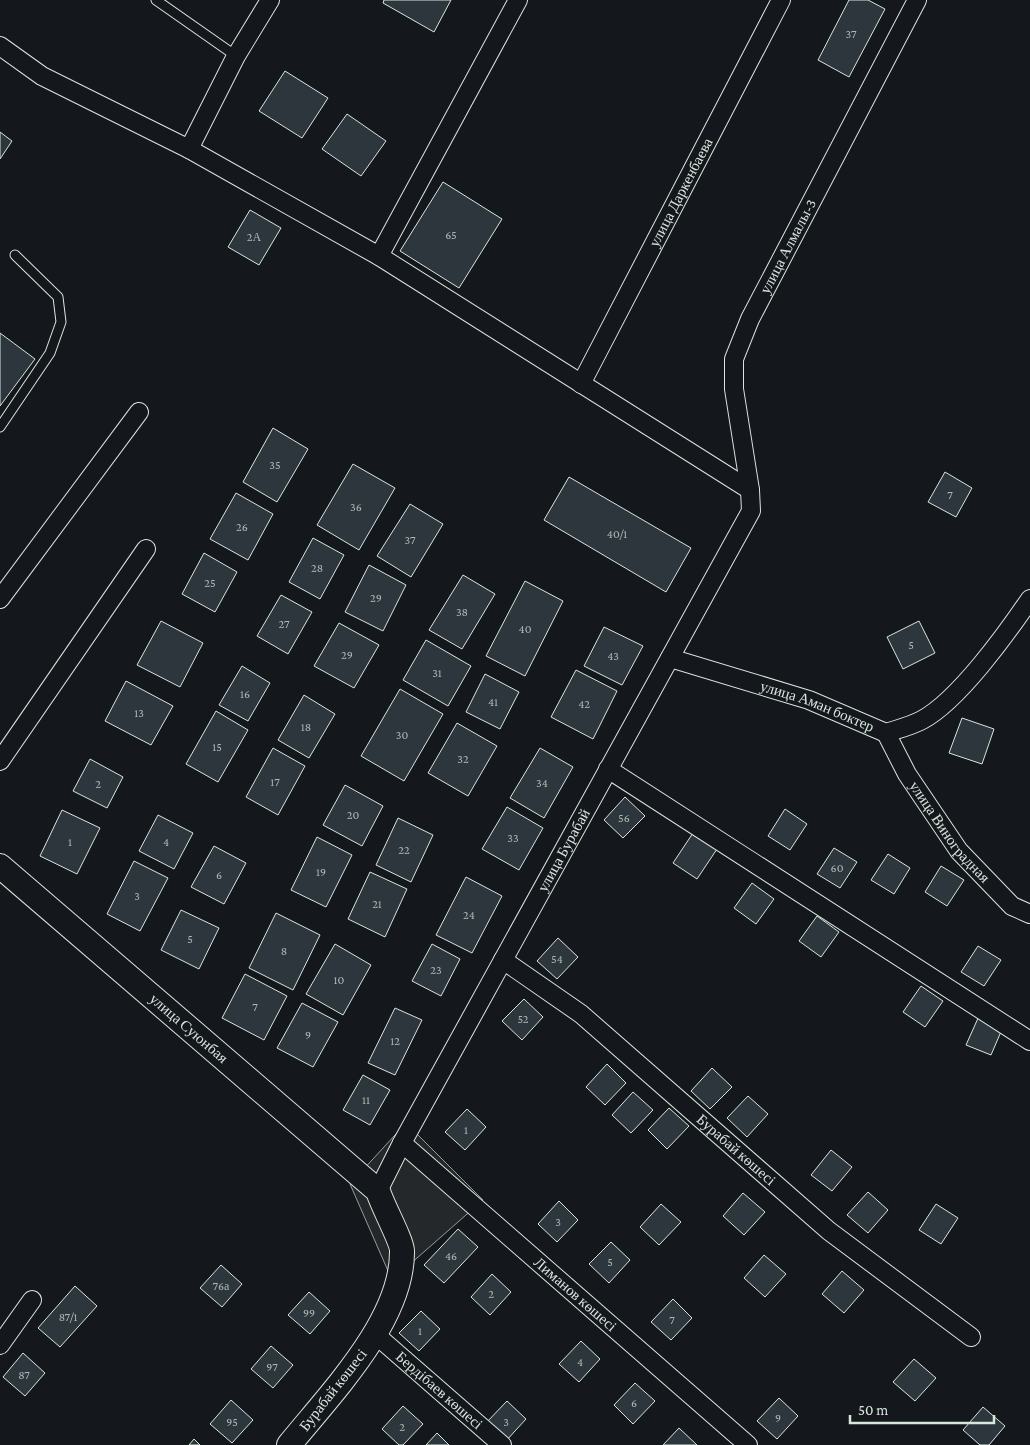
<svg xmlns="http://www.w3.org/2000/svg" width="1030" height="1445" viewBox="0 0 1030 1445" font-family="'Crimson Pro',serif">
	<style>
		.parking { fill: #24282b; stroke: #939e99 }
		.building { fill: #2c363c; stroke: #d8e6dc }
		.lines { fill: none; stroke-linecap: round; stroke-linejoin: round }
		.lane-casing { stroke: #d8e6dc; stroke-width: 11 }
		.street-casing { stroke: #d8e6dc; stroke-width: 20 }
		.secondary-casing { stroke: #d8e6dc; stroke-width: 26 }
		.lane { stroke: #14181c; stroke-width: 9 }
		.street { stroke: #14181c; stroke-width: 18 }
		.secondary { stroke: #14181c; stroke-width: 24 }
		.labels { text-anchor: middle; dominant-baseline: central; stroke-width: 4; stroke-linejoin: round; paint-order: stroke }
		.number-label { font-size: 12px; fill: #adbab4 }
		.street-label { font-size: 15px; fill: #d8e6dc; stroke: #14181c }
	</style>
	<rect width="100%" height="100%" fill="#14181c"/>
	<path class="parking" d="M 406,1123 L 483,1200 L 392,1280 L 350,1184 Z"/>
	<g class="building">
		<path d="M 384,0 L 451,0 L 434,32 L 383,3 Z"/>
		<path d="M 849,0 L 868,0 L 885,9 L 849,77 L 818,60 Z"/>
		<path d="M 285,71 L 328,98 L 302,138 L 259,111 Z"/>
		<path d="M 347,114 L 386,141 L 361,176 L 322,149 Z"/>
		<path d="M 0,132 L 12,141 L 0,159 Z"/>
		<path d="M 443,182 L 502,219 L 459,288 L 400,251 Z"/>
		<path d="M 250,210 L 281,228 L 259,265 L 228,247 Z"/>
		<path d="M 0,333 L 35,359 L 0,406 Z"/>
		<path d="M 273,428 L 308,449 L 277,502 L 243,482 Z"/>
		<path d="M 353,464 L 395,488 L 359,550 L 317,525 Z"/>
		<path d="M 945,472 L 972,488 L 956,517 L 928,502 Z"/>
		<path d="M 569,477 L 691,548 L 666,592 L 544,520 Z"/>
		<path d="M 236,493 L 273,514 L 248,560 L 210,539 Z"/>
		<path d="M 410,504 L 443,524 L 411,577 L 377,556 Z"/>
		<path d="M 313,538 L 344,555 L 320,599 L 289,582 Z"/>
		<path d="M 204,553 L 237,572 L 215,612 L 182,594 Z"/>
		<path d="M 369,565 L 406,585 L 383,631 L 345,612 Z"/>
		<path d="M 463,575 L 495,594 L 462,649 L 429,630 Z"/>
		<path d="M 525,581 L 563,601 L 525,676 L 486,656 Z"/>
		<path d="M 281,595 L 312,612 L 288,654 L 257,636 Z"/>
		<path d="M 161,621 L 203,643 L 180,687 L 137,665 Z"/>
		<path d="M 919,621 L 935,653 L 903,669 L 887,637 Z"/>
		<path d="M 339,623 L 379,645 L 354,688 L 314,666 Z"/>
		<path d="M 604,627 L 643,646 L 622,685 L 584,666 Z"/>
		<path d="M 426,640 L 471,666 L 448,706 L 403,680 Z"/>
		<path d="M 242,666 L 270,683 L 248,721 L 219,705 Z"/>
		<path d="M 576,670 L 617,691 L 593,739 L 551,717 Z"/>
		<path d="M 485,674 L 519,692 L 500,729 L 466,712 Z"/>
		<path d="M 126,681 L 173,706 L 151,745 L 105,721 Z"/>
		<path d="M 400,689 L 443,714 L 404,781 L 361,756 Z"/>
		<path d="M 304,695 L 335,714 L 309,758 L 278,740 Z"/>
		<path d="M 216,711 L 248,730 L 218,782 L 186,764 Z"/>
		<path d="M 962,718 L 994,729 L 982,764 L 949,753 Z"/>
		<path d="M 457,723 L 497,746 L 468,796 L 428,773 Z"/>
		<path d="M 273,748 L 305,766 L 278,815 L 246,797 Z"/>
		<path d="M 540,748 L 573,767 L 544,818 L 510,798 Z"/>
		<path d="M 90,759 L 123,777 L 107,808 L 73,791 Z"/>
		<path d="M 345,785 L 383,806 L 362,846 L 323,825 Z"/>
		<path d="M 625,797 L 645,816 L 623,838 L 604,820 Z"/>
		<path d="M 507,807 L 543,828 L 519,870 L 482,849 Z"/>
		<path d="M 785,809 L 807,824 L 790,850 L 768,836 Z"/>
		<path d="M 62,810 L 100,828 L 77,874 L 40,856 Z"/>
		<path d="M 158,815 L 193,833 L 174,869 L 139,851 Z"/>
		<path d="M 398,818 L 433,835 L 411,882 L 376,865 Z"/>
		<path d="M 693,833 L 717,849 L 697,879 L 673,863 Z"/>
		<path d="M 317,837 L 352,855 L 326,907 L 291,890 Z"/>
		<path d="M 214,846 L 246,863 L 224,904 L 191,887 Z"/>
		<path d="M 834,848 L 857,862 L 840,888 L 817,874 Z"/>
		<path d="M 888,854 L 910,868 L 894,894 L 871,880 Z"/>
		<path d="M 134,861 L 168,878 L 140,931 L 107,914 Z"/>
		<path d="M 941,866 L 964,880 L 947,906 L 925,892 Z"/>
		<path d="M 370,872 L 407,889 L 385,937 L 348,919 Z"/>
		<path d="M 466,877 L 502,896 L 472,953 L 436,935 Z"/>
		<path d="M 752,883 L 774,899 L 756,924 L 734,908 Z"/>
		<path d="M 181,910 L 219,928 L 199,969 L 161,950 Z"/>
		<path d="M 276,913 L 320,935 L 293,990 L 249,968 Z"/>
		<path d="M 817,916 L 839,932 L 821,957 L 799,941 Z"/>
		<path d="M 558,938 L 578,957 L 557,979 L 537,961 Z"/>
		<path d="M 335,944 L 371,965 L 343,1015 L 306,994 Z"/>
		<path d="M 432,944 L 460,959 L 441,996 L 412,981 Z"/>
		<path d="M 978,946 L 1001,960 L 984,986 L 961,972 Z"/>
		<path d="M 245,974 L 287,996 L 264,1040 L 222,1018 Z"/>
		<path d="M 921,986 L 943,1001 L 925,1027 L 903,1012 Z"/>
		<path d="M 524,999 L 543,1017 L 522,1040 L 502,1021 Z"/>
		<path d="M 302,1003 L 338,1022 L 313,1067 L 277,1048 Z"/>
		<path d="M 395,1008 L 422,1020 L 395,1075 L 368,1063 Z"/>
		<path d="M 979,1016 L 1003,1027 L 991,1055 L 966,1045 Z"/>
		<path d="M 607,1064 L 626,1083 L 605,1105 L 586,1087 Z"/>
		<path d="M 712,1068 L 732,1087 L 710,1109 L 691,1091 Z"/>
		<path d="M 363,1075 L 390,1090 L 370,1125 L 343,1110 Z"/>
		<path d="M 633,1092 L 653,1110 L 631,1133 L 612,1115 Z"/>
		<path d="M 748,1096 L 768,1114 L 747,1137 L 727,1118 Z"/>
		<path d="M 669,1108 L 689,1126 L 667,1149 L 648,1130 Z"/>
		<path d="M 467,1109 L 486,1127 L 465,1150 L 445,1132 Z"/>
		<path d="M 831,1150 L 852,1167 L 832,1191 L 811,1175 Z"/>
		<path d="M 868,1192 L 888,1210 L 868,1233 L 847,1215 Z"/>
		<path d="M 743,1193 L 765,1212 L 744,1235 L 723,1216 Z"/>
		<path d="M 559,1201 L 578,1220 L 557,1242 L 538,1224 Z"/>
		<path d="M 661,1204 L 681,1222 L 659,1245 L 640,1227 Z"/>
		<path d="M 936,1204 L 958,1218 L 941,1244 L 919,1230 Z"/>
		<path d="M 458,1229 L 478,1247 L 444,1283 L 424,1265 Z"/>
		<path d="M 611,1242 L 630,1260 L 609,1283 L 589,1264 Z"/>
		<path d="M 764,1255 L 786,1274 L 765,1297 L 744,1278 Z"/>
		<path d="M 221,1265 L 242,1284 L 222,1307 L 200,1288 Z"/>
		<path d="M 842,1271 L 864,1290 L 844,1313 L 822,1294 Z"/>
		<path d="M 492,1274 L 511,1292 L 490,1315 L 471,1297 Z"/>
		<path d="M 75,1286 L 97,1306 L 60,1347 L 38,1328 Z"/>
		<path d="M 309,1292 L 330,1311 L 310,1334 L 288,1315 Z"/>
		<path d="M 673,1299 L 692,1318 L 671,1340 L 651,1322 Z"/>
		<path d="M 421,1311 L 440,1329 L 419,1351 L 399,1333 Z"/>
		<path d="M 581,1341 L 600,1359 L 579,1382 L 559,1364 Z"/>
		<path d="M 271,1346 L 293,1365 L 273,1388 L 251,1369 Z"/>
		<path d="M 23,1353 L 45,1373 L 25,1396 L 3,1377 Z"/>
		<path d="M 914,1359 L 936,1378 L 915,1401 L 893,1382 Z"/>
		<path d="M 635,1383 L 655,1401 L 633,1424 L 614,1405 Z"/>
		<path d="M 779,1398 L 798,1416 L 777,1439 L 757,1421 Z"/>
		<path d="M 231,1400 L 253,1420 L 232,1443 L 210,1424 Z"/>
		<path d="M 507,1401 L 526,1419 L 505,1442 L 485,1424 Z"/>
		<path d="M 403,1406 L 423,1424 L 403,1445 L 399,1445 L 382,1429 Z"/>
		<path d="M 983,1407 L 1005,1426 L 989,1445 L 980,1445 L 963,1430 Z"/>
		<path d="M 679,1428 L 697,1445 L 663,1445 Z"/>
		<path d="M 437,1433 L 449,1445 L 426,1445 Z"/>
		<path d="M 194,1439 L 200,1445 L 189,1445 Z"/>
	</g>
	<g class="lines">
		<g class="lane-casing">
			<g id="lane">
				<path d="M 156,0 L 236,56"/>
				<path d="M 0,427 L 50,353 L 61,322 L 58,297 L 15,255"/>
			</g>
		</g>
		<g class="street-casing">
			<g id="street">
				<path d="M 270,0 L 236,56 L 189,149 L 379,256 L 750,490"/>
				<path d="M 0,46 L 42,76 L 189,149"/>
				<path d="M 379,256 L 518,0"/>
				<path id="s1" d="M 581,384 L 781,0"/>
				<path d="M 0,599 L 139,412"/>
				<path id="s2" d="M 670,658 L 809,700 L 886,733 C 898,729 911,726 922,720 C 958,701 1007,633 1030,599"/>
				<path id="s3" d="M 886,733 L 907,774 L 959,851 L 1012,906 L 1030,914"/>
				<path d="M 0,761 L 146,549"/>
				<path d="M 608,769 L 1030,1041"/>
				<path id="s4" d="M 503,960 L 581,1014 L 829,1231 L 971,1337"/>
				<path id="s5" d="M 402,1143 L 748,1445"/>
				<path id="s6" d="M 378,1191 L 402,1143 L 751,511 L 750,490 L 734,389 L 734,359 L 750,319 L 917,0"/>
				<path id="s7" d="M 376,1335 L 502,1445"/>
				<path d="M 0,1345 L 32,1300"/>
			</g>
		</g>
		<g class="secondary-casing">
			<g id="secondary">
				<path id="s8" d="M 0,866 L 378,1191 C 382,1205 402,1241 402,1251 C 403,1320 331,1393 289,1445"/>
			</g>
		</g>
		<use href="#lane" class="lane"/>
		<use href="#street" class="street"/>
		<use href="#secondary" class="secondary"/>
	</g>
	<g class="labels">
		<g class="number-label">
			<text x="851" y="34">37</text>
			<text x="451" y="235">65</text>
			<text x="254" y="237">2А</text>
			<text x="275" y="465">35</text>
			<text x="950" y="495">7</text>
			<text x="356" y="507">36</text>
			<text x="242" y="527">26</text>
			<text x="617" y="534">40/1</text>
			<text x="410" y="540">37</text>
			<text x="317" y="568">28</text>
			<text x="210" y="583">25</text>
			<text x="376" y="598">29</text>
			<text x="462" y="612">38</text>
			<text x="284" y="624">27</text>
			<text x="525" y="629">40</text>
			<text x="911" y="645">5</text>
			<text x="347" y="655">29</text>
			<text x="613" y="656">43</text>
			<text x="437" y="673">31</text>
			<text x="245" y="694">16</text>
			<text x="493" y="702">41</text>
			<text x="584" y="704">42</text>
			<text x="139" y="713">13</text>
			<text x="306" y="727">18</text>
			<text x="402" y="735">30</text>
			<text x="217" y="747">15</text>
			<text x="463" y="759">32</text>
			<text x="275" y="782">17</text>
			<text x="542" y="783">34</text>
			<text x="98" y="784">2</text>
			<text x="353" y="815">20</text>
			<text x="624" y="818">56</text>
			<text x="513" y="838">33</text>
			<text x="70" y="842">1</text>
			<text x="166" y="842">4</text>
			<text x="404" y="850">22</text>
			<text x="837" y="868">60</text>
			<text x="321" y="872">19</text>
			<text x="219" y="875">6</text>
			<text x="137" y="896">3</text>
			<text x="377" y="904">21</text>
			<text x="469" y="915">24</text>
			<text x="190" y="939">5</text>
			<text x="284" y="951">8</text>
			<text x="557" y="959">54</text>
			<text x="436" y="970">23</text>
			<text x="339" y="980">10</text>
			<text x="255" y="1007">7</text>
			<text x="523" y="1019">52</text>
			<text x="308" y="1035">9</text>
			<text x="395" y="1041">12</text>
			<text x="366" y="1100">11</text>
			<text x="466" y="1130">1</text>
			<text x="558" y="1222">3</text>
			<text x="451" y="1256">46</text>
			<text x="610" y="1262">5</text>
			<text x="221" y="1286">76а</text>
			<text x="491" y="1294">2</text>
			<text x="309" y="1313">99</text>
			<text x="68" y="1317">87/1</text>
			<text x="672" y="1320">7</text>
			<text x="420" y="1331">1</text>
			<text x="580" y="1362">4</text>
			<text x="272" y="1367">97</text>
			<text x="24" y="1375">87</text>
			<text x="634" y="1403">6</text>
			<text x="778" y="1418">9</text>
			<text x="232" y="1422">95</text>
			<text x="506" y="1422">3</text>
			<text x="402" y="1427">2</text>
		</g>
		<g class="street-label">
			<text stroke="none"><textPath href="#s1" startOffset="216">улица Даркенбаева</textPath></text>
			<text stroke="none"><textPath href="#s6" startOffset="1054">улица Алмалы-3</textPath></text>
			<text stroke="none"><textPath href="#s2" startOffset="155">улица Аман боктер</textPath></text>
			<text stroke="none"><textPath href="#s3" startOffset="118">улица Виноградная</textPath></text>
			<text stroke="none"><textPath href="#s6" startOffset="388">улица Бурабай</textPath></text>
			<text stroke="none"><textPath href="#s8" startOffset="249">улица Суюнбая</textPath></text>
			<text stroke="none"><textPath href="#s4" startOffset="301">Бурабай көшесі</textPath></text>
			<text stroke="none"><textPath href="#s5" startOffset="230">Лиманов көшесі</textPath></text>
			<text transform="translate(333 1390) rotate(-52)">Бурабай көшесі</text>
			<text stroke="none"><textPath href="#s7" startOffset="84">Бердібаев көшесі</textPath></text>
		</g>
	</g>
	<path d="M850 1415v8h144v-8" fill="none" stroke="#d8e6dc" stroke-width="2.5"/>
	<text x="858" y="1415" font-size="15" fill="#d8e6dc" stroke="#14181c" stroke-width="4" paint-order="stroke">50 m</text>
</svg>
